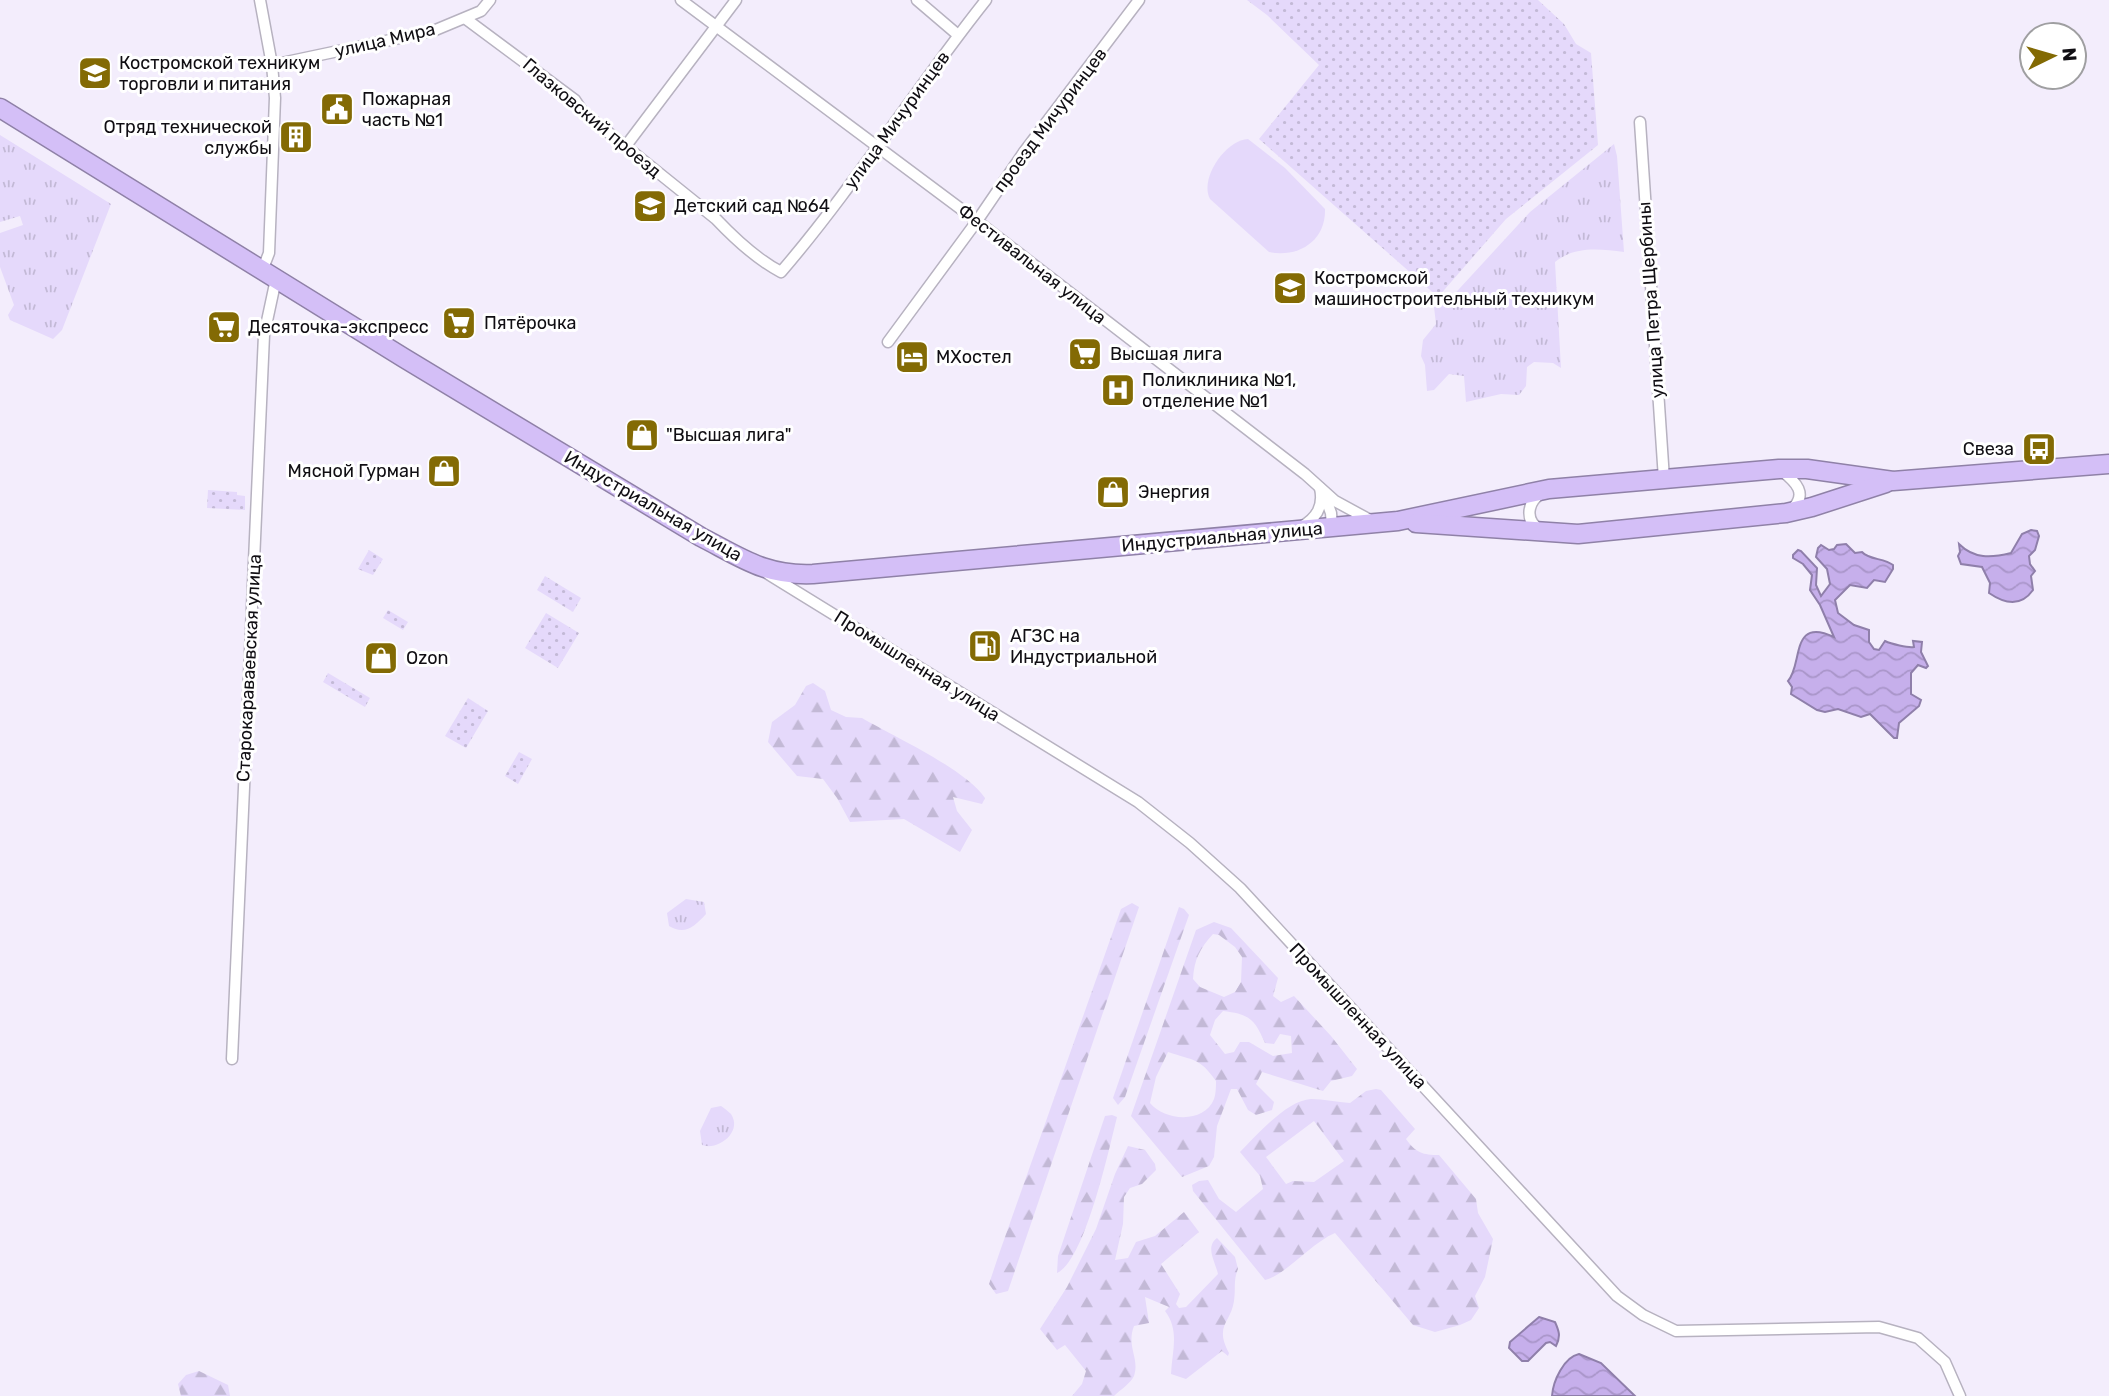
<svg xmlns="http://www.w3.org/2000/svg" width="2109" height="1396" viewBox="0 0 2109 1396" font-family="Rubik,sans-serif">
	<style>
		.grass { fill: url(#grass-tufts) }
		.forest { fill: url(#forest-firs); fill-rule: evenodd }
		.park { fill: url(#park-dots) }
		.pitch { fill: #e5d9fb }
		.water { fill: url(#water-waves); stroke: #8f7faa; stroke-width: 2 }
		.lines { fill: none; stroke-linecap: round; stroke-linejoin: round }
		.street-casing { stroke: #b7b2c0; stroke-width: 13 }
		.highway-casing { stroke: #8f81a7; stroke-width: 21 }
		.street { stroke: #fff; stroke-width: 10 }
		.highway { stroke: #d4bff7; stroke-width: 18 }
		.labels { text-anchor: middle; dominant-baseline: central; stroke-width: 6; stroke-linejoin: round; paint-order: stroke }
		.street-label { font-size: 18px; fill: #100e13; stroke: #fff }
		.poi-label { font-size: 18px; fill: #100e13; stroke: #fff; text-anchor: start }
	</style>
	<defs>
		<pattern id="grass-tufts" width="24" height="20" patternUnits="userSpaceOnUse" patternTransform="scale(1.75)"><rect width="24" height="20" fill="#e5d9fb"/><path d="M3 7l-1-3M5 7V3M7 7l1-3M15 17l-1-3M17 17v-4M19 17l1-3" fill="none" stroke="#c3b9d6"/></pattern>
		<pattern id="forest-firs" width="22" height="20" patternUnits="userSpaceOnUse" patternTransform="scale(1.75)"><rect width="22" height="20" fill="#e5d9fb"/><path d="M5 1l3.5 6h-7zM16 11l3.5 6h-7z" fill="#c3b9d6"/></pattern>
		<pattern id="park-dots" width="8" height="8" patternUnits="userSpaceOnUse" patternTransform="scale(1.75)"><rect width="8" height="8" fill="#e5d9fb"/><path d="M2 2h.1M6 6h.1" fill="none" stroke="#c3b9d6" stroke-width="1.8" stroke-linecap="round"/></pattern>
		<pattern id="water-waves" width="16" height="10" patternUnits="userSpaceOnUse" patternTransform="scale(1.75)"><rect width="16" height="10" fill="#c6afeb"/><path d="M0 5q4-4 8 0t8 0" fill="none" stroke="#a995c9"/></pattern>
	</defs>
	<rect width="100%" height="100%" fill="#f3edfc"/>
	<g class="grass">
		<path d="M 0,135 L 111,204 L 62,330 L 53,339 L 10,320 L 8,315 L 14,305 L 0,267 L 0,233 L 23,225 L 20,216 L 0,222 Z"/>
		<path d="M 1614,144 L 1617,156 L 1624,252 C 1599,249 1575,246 1555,262 L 1561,368 L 1553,363 L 1534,362 L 1527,367 L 1526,386 L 1519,395 L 1501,394 L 1466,402 L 1464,376 L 1449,374 L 1434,390 L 1427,391 L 1425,365 L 1421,356 L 1423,340 L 1436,324 L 1434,307 L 1440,300 L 1448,301 L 1530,212 Z"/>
		<path d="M 686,899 L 704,902 L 706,914 C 695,926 685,936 669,926 L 667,913 Z"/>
		<path d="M 721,1106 C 725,1109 728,1111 731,1114 C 743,1132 718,1151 702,1145 L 700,1131 L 711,1108 Z"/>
	</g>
	<g class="forest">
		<path d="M 813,683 L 825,691 L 831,710 L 846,717 L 862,718 C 893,736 967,770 985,798 L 982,804 L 953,797 L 957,811 L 972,830 L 960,852 L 904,819 L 850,822 L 837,798 L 823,779 L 797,776 L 768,742 L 772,722 L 795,705 L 806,686 Z"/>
		<path d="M 1132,903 L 1139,907 L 1008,1291 L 996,1294 L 989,1284 L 999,1254 L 1121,909 Z"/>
		<path d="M 1179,907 L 1184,909 L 1189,915 L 1125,1097 L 1118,1105 L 1113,1098 Z"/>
		<path d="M 1214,922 L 1231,928 L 1278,978 L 1273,996 L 1281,1002 L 1294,996 L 1331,1036 L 1357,1069 L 1352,1076 L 1331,1081 L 1323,1091 L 1262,1072 L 1256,1084 L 1274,1102 L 1272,1110 L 1256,1115 L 1248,1110 L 1237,1089 L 1231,1089 L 1217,1126 L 1214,1157 L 1209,1166 L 1182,1177 L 1131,1116 L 1196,930 ZM 1213,934 L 1219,935 L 1235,947 L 1242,957 L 1241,982 L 1235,992 L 1224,997 L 1200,987 L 1193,979 C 1194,960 1200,948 1213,934 ZM 1223,1011 C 1250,1014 1255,1020 1265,1043 L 1274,1044 L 1280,1034 L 1291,1036 L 1292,1053 L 1273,1056 L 1249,1042 L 1240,1042 L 1234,1052 L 1225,1054 L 1210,1035 L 1215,1020 ZM 1168,1052 C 1194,1061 1199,1057 1216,1081 C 1216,1086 1216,1094 1214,1099 C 1204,1124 1165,1121 1150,1103 L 1156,1077 Z"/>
		<path d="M 1376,1089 L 1381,1090 L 1415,1129 L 1406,1139 C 1416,1153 1423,1155 1439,1155 L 1476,1199 L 1478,1213 L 1493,1239 L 1485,1277 L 1475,1296 L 1479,1308 L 1471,1320 L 1460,1325 L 1435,1332 L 1413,1325 L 1335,1233 C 1311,1243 1286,1275 1265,1280 L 1193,1191 L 1192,1185 L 1199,1181 L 1208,1180 L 1219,1199 L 1236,1212 L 1263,1189 L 1260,1176 L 1240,1152 C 1256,1136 1287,1100 1311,1099 C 1324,1099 1337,1102 1350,1103 L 1366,1091 ZM 1314,1121 L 1344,1161 L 1314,1182 L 1293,1181 L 1286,1184 L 1266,1157 Z"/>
		<path d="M 1112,1115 L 1117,1117 C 1109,1149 1085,1261 1057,1273 L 1058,1256 L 1105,1116 Z"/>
		<path d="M 1128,1146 L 1145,1150 L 1155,1164 L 1156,1170 L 1142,1184 L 1130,1188 L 1124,1197 L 1123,1224 L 1115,1260 L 1128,1258 L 1136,1242 L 1155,1236 L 1184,1212 L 1199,1232 L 1161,1264 L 1180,1294 L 1176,1304 L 1179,1308 L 1186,1307 L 1218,1274 C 1215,1261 1205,1247 1217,1238 L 1235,1257 L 1238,1269 C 1233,1281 1236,1288 1234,1301 C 1231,1323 1214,1325 1229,1353 L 1228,1356 L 1222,1351 L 1186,1379 L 1171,1374 C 1172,1351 1180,1331 1165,1311 L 1169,1307 L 1145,1297 L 1149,1323 L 1134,1326 C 1126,1347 1140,1358 1134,1376 C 1131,1383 1120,1390 1114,1396 L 1072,1396 L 1082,1384 L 1086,1371 L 1065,1345 L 1057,1350 L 1040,1329 L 1067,1287 L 1096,1229 L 1115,1174 Z"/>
		<path d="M 199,1371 L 228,1385 L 230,1396 L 181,1396 L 178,1384 L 186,1375 Z"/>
	</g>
	<g class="park">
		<path d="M 1247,0 L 1538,0 L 1564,24 L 1576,44 L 1591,53 L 1598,145 L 1506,219 L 1438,297 L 1259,139 L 1319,65 L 1267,15 Z"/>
		<path d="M 208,490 L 237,492 L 237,495 L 245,496 L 245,510 L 207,508 Z"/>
		<path d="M 369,550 L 383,559 L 373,575 L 358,569 Z"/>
		<path d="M 545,576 L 581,598 L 573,612 L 537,590 Z"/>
		<path d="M 388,610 L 408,622 L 403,630 L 383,618 Z"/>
		<path d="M 546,613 L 579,633 L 558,668 L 525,648 Z"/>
		<path d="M 328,673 L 370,698 L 365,707 L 323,682 Z"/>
		<path d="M 468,698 L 488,711 L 466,748 L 445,736 Z"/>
		<path d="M 519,752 L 532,759 L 518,784 L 505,776 Z"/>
	</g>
	<path class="pitch" d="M 1248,139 L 1285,168 L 1325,209 C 1326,241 1298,258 1269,252 L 1210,199 C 1199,178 1226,140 1248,139 Z"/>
	<g class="water">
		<path d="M 2031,530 L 2037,531 L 2039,536 L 2035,550 L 2029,556 L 2030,564 L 2035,571 L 2031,576 L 2033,590 C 2021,607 2005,604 1989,593 L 1990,583 L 1982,567 L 1961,564 L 1958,556 L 1960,552 L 1959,544 C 1974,559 1991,558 2011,553 L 2022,534 Z"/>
		<path d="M 1846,544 L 1855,553 L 1862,552 C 1869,560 1884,558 1893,565 L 1893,569 L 1885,582 L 1874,580 L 1867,588 L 1850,585 L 1835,600 L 1838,613 L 1854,625 L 1869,630 L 1869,642 L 1874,649 L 1879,650 L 1885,641 C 1891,644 1908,648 1914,647 L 1913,641 L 1922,642 L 1921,652 L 1928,666 L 1926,668 L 1918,665 L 1911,673 L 1911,694 L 1921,700 L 1919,706 L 1899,723 L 1897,738 L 1894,738 L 1870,714 L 1861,717 L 1838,709 L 1825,712 L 1817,710 L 1791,694 L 1792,687 L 1788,681 C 1803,665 1790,616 1834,637 L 1820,605 L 1810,590 L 1812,575 L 1803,564 L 1793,558 L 1793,555 L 1798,550 L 1801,551 L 1817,568 L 1816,585 L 1821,596 L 1830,584 L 1827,569 L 1816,557 L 1818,548 L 1821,545 L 1829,550 L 1834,549 L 1837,545 Z"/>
		<path d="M 1539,1317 L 1555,1322 C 1559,1331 1561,1336 1556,1346 L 1550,1342 L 1546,1343 L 1528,1361 L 1522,1361 L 1509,1348 L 1510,1342 Z"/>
		<path d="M 1579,1354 L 1601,1363 L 1635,1396 L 1552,1396 C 1553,1381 1564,1357 1579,1354 Z"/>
	</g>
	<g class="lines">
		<g class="street-casing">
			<g id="street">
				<path d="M 260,0 L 272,65 L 275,98 L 269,253 L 262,271"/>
				<path d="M 681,0 L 977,221 L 1305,474 L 1335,501 L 1370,520"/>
				<path d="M 917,0 L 958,35"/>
				<path d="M 466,19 L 575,100 L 583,112 L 716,219 C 735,239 756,259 781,272 C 855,186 915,89 986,0"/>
				<path d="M 272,65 L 433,31 L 481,11 L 490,0"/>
				<path d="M 1640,122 L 1664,479"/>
				<path d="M 625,147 L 736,0"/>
				<path d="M 888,342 L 977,221 L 1024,152 L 1139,0"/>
				<path d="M 1782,471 C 1796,482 1808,494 1792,509"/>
				<path d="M 1324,494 L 1331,513 L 1332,527"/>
				<path d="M 1301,527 C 1317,518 1324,506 1320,488"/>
				<path d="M 1541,530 C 1524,521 1527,502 1542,493"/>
				<path d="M 768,574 L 1138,802 L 1190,843 L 1240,888 L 1617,1296 L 1643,1315 L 1676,1331 L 1879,1327 L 1918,1338 L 1945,1362 L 1960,1396"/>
				<path d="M 232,1059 L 264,335 L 276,279"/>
			</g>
		</g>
		<g class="highway-casing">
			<g id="highway">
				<path d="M 0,108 L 404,358 L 701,537 C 742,558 765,576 813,574 L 1398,521 L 1549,489 L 1779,469 L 1807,469 L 1893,481 L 2109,464"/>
				<path d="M 1416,523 L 1578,534 L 1786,513 L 1812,507 L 1886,483"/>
			</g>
		</g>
		<use href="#street" class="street"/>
		<use href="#highway" class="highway"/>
	</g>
	<defs>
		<g id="university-square" transform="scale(1.75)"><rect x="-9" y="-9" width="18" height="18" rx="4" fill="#836a04" stroke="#fff"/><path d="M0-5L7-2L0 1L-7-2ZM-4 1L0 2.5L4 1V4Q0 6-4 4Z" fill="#fff"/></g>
		<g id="civic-square" transform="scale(1.75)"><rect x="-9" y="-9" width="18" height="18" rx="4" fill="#836a04" stroke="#fff"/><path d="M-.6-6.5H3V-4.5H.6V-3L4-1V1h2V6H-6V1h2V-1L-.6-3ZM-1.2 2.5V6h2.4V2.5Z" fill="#fff"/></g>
		<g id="building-square" transform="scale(1.75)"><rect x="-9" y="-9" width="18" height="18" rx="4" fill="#836a04" stroke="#fff"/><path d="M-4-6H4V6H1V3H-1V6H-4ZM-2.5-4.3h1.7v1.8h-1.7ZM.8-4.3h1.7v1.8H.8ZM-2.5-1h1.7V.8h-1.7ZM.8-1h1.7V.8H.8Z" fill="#fff"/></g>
		<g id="school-square" transform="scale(1.75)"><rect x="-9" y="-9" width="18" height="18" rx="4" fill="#836a04" stroke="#fff"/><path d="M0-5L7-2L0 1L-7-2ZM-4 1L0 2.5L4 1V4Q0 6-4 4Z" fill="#fff"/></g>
		<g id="supermarket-square" transform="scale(1.75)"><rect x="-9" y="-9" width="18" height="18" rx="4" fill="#836a04" stroke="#fff"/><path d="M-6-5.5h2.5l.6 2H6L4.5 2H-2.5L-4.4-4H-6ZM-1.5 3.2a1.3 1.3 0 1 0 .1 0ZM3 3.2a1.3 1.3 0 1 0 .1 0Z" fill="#fff"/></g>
		<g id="hotel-square" transform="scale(1.75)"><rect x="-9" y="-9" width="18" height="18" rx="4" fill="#836a04" stroke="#fff"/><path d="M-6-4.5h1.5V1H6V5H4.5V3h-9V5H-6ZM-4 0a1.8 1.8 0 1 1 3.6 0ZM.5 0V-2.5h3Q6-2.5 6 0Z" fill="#fff"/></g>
		<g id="hospital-square" transform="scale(1.75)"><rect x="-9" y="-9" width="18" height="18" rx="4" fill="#836a04" stroke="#fff"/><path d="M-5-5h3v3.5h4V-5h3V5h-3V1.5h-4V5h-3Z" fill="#fff"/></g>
		<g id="shop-square" transform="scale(1.75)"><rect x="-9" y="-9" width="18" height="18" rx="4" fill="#836a04" stroke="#fff"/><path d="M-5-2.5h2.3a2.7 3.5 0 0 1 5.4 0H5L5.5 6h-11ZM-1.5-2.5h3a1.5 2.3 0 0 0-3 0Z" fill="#fff"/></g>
		<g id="bus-square" transform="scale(1.75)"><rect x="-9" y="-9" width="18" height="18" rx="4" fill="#836a04" stroke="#fff"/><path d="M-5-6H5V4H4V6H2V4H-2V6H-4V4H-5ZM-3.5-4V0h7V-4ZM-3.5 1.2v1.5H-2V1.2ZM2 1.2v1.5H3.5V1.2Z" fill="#fff"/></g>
		<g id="fuel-square" transform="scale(1.75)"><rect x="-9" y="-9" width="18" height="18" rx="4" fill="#836a04" stroke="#fff"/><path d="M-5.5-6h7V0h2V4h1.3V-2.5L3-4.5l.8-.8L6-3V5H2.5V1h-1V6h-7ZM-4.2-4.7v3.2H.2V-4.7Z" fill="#fff"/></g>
	</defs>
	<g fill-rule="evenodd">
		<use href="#university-square" x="95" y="73"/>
		<use href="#civic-square" x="337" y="109"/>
		<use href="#building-square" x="296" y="137"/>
		<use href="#school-square" x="650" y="206"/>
		<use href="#university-square" x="1290" y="288"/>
		<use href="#supermarket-square" x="459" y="323"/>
		<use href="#supermarket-square" x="224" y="327"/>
		<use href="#supermarket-square" x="1085" y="354"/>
		<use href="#hotel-square" x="912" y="357"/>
		<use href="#hospital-square" x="1118" y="390"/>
		<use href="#shop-square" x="642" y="435"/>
		<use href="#bus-square" x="2039" y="449"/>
		<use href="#shop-square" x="444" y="471"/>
		<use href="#shop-square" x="1113" y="492"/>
		<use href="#fuel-square" x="985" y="646"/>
		<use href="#shop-square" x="381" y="658"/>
	</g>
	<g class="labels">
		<g class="street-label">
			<text transform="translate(385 40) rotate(-13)">улица Мира</text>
			<text transform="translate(592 118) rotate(40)">Глазковский проезд</text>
			<text transform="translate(897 120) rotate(-54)">улица Мичуринцев</text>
			<text transform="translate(1050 120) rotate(-53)">проезд Мичуринцев</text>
			<text transform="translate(1032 264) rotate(38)">Фестивальная улица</text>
			<text transform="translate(1651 300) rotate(-94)">улица Петра Щербины</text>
			<text transform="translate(653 506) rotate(30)">Индустриальная улица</text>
			<text transform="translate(1222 537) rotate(-5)">Индустриальная улица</text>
			<text transform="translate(917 666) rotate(32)">Промышленная улица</text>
			<text transform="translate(249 668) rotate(-87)">Старокараваевская улица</text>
			<text transform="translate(1358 1016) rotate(47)">Промышленная улица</text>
		</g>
		<g class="poi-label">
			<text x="119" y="63">Костромской техникум<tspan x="119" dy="21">торговли и питания</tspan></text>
			<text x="362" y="99">Пожарная<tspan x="362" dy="21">часть №1</tspan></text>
			<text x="272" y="127" text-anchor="end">Отряд технической<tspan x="272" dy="21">службы</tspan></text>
			<text x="674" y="206">Детский сад №64</text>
			<text x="1314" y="278">Костромской<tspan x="1314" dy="21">машиностроительный техникум</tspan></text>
			<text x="484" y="323">Пятёрочка</text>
			<text x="248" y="327">Десяточка-экспресс</text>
			<text x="1110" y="354">Высшая лига</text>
			<text x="936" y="357">МХостел</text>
			<text x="1142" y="380">Поликлиника №1,<tspan x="1142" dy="21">отделение №1</tspan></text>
			<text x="666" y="435">"Высшая лига"</text>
			<text x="2014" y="449" text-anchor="end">Свеза</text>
			<text x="420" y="471" text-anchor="end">Мясной Гурман</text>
			<text x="1138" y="492">Энергия</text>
			<text x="1010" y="636">АГЗС на<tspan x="1010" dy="21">Индустриальной</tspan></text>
			<text x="406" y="658">Ozon</text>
		</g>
	</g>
	<g transform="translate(2053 56) rotate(85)"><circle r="33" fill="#ffffff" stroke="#9f9fa1" stroke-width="2"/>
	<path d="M0-5L12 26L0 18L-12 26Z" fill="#836a04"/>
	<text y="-10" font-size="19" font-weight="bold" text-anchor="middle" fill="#100e13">N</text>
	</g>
</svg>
